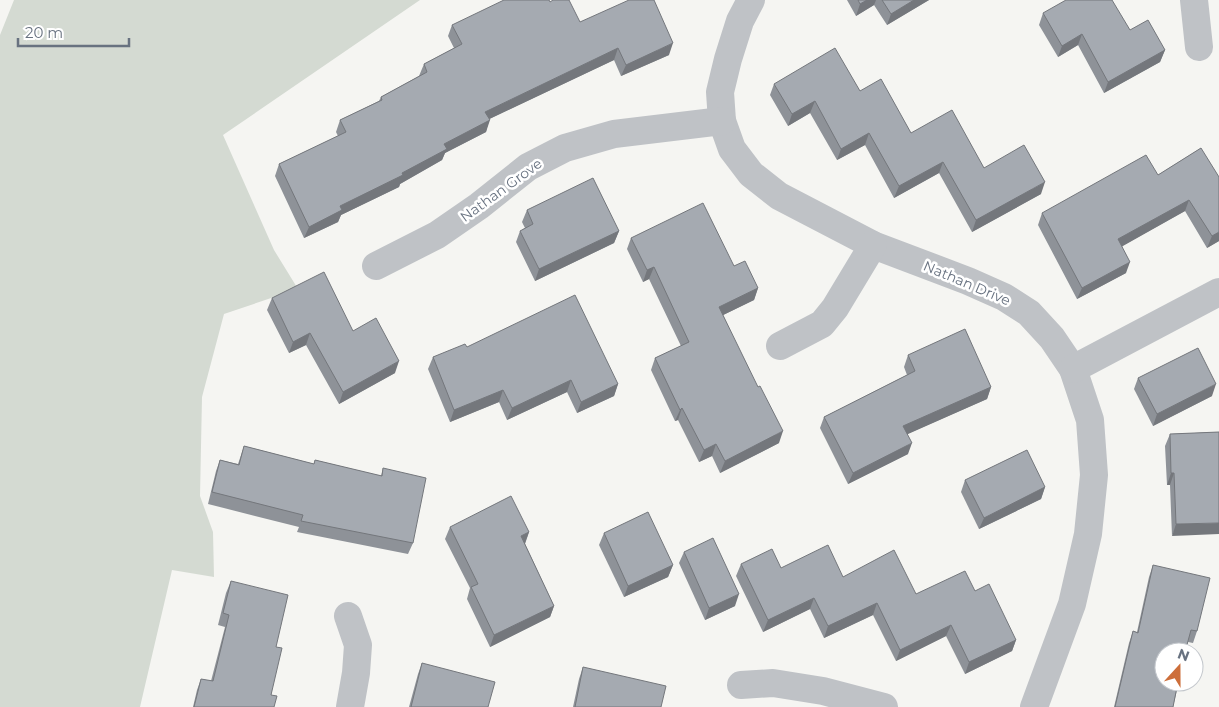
<svg xmlns="http://www.w3.org/2000/svg" width="1219" height="707" font-family="Montserrat,sans-serif">
<rect width="100%" height="100%" fill="#f5f5f2"/>
<path fill="#d4dad2" d="M14,0h406l-197,135 51,115 24,39 -74,25 -22,83 -2,99 13,36 1,45 -42,-7 -32,137h-140v-672z"/>
<g fill="none" stroke-linecap="round" stroke-linejoin="round">
<g stroke="#bfc2c6" stroke-width="28">
<path d="M751,0l-11,21 -12,38 -8,33 2,29 10,28 19,25 28,22 94,49 95,36 36,16 25,16 23,25 21,31 17,51 4,55 -6,59 -16,70 -38,103"/>
<path d="M1194,0l5,47"/>
<path d="M376,266l61,-31 42,-29 49,-39 37,-19 49,-14 108,-13"/>
<path d="M780,346l42,-22 13,-16 38,-63"/>
<path d="M1073,369l146,-77"/>
<path d="M348,616l10,29 -2,28 -6,34"/>
<path d="M741,685l32,-2 50,8 61,16"/>
</g>
</g>
<g fill="#8e9298">
<path d="M847,0h82l-42,25 -13,-20 -18,11z"/>
<path d="M550,2l30,20 89,33 -48,21 -7,-16 -125,59 -3,13 -41,21 -3,7 -42,24 -1,3 -58,28 -3,7 -34,16 -29,-62 4,-12 59,-28 -2,-4 4,-12 39,-19 2,-4 38,-21 5,-12 30,-16 -6,-12 4,-11z"/>
<path d="M1043,13l87,17 35,20 -5,12 -56,31 -26,-48 -20,12 -19,-32z"/>
<path d="M774,84l86,7 51,42 73,35 57,26 -69,38 -33,-59 -45,25 -29,-53 -28,15 -27,-47 -22,13 -18,-31z"/>
<path d="M1201,148l18,93 -12,7 -22,-37 -63,35 4,27 -49,26 -39,-74 4,-12 116,-38z"/>
<path d="M527,210l92,21 -5,12 -79,38 -19,-39 4,-11 5,-3 -3,-6z"/>
<path d="M631,238l103,28 24,22 -4,12 -31,15 56,128 -59,30 -8,-17 -13,6 -21,-42 -3,1 -24,-51 4,-12 26,-12 -32,-67 -6,3 -16,-33z"/>
<path d="M272,298l81,33 42,42 -56,31 -33,-59 -17,8 -22,-43z"/>
<path d="M467,347l151,37 -4,12 -37,17 -10,-21 -60,28 -8,-18 -49,20 -22,-53 5,-12z"/>
<path d="M908,355l83,32 -4,12 -80,35 1,20 -60,30 -28,-56 4,-11 83,-42 -3,-8z"/>
<path d="M1138,378l74,18 -59,30 -19,-37z"/>
<path d="M1219,432l-47,104 -2,-51h-3l-2,-39 5,-12z"/>
<path d="M244,446l70,18 1,-4 66,16 2,-8 30,75 -5,11 -111,-22 2,-5 -91,-23 8,-33 4,-11 18,4z"/>
<path d="M965,480l80,7 -4,12 -62,30 -18,-37z"/>
<path d="M450,527l79,5 -4,12 29,62 -4,11 -60,30 -23,-48 3,-11 -25,-49z"/>
<path d="M604,533l69,32 -5,12 -44,20 -25,-52z"/>
<path d="M684,552l51,54 -30,14 -26,-57z"/>
<path d="M741,564l40,4 62,9 73,17 59,-3 41,49 -4,11 -47,23 -19,-38 -50,25 -23,-46 -49,23 -14,-29 -47,23 -27,-56z"/>
<path d="M1153,565l44,66 -4,12 -5,-1 -15,65h-59l15,-64 4,-12 4,1 12,-55z"/>
<path d="M231,581l45,66 -5,48 3,12h-81l4,-17 4,-11 10,2 14,-54 -7,-2 8,-32z"/>
<path d="M422,663l66,44h-79l9,-33z"/>
<path d="M583,667l78,40h-88l6,-28z"/>
</g>
<g fill="#74777c">
<path d="M867,0h9l-2,5 -18,11 4,-12z"/>
<path d="M914,0h15l-42,25 4,-11z"/>
<path d="M1082,34l-4,11 -20,12 4,-11z"/>
<path d="M673,43l-4,12 -48,21 5,-11z"/>
<path d="M618,48l-4,12 -133,63 4,-11z"/>
<path d="M1165,50l-5,12 -56,31 4,-11z"/>
<path d="M815,101l-5,12 -22,13 4,-12z"/>
<path d="M490,120l-4,12 -41,21 -3,7 -42,24 -1,3 -58,28 -3,7 -34,16 5,-11 31,-21 62,-33 42,-29z"/>
<path d="M869,133l-4,12 -28,15 4,-11z"/>
<path d="M943,162l-4,11 -45,25 5,-12z"/>
<path d="M1045,182l-4,12 -69,38 4,-12z"/>
<path d="M1189,200l-4,11 -71,40 4,-12z"/>
<path d="M619,231l-5,12 -79,38 4,-12z"/>
<path d="M1219,232v9l-12,7 5,-12z"/>
<path d="M1130,262l-4,11 -49,26 5,-11z"/>
<path d="M654,267l-5,12 -6,3 4,-12z"/>
<path d="M758,288l-4,12 -39,19 4,-12z"/>
<path d="M310,333l-4,12 -17,8 4,-11z"/>
<path d="M399,361l-4,12 -56,31 4,-12z"/>
<path d="M571,380l-4,12 -60,28 5,-12z"/>
<path d="M618,384l-4,12 -37,17 4,-11z"/>
<path d="M1216,384l-4,12 -59,30 4,-12z"/>
<path d="M991,387l-4,12 -88,39 4,-12z"/>
<path d="M503,390l-4,12 -49,20 4,-12z"/>
<path d="M682,408l-4,12 -3,1 5,-11z"/>
<path d="M783,431l-4,12 -59,30 5,-12z"/>
<path d="M912,443l-4,11 -60,30 5,-11z"/>
<path d="M716,444l-4,12 -13,6 5,-12z"/>
<path d="M1171,473h3l-4,12h-3z"/>
<path d="M1045,487l-4,12 -62,30 5,-11z"/>
<path d="M1219,523v11l-47,2 4,-12z"/>
<path d="M529,532l-4,11 -8,5 4,-12z"/>
<path d="M673,565l-5,12 -44,20 4,-11z"/>
<path d="M739,594l-4,12 -30,14 4,-12z"/>
<path d="M814,598l-4,11 -47,23 5,-12z"/>
<path d="M877,603l-4,12 -49,23 4,-12z"/>
<path d="M554,606l-4,11 -60,30 4,-12z"/>
<path d="M951,625l-5,11 -50,25 4,-11z"/>
<path d="M1016,640l-4,11 -47,23 4,-12z"/>
</g>
<g fill="#a5aab1" stroke="#74777c">
<path d="M504,0h45l1,2 3,-2h16l11,22 49,-22h25l19,43 -47,22 -8,-17 -133,64 5,8 -46,24 3,5 -45,24 1,2 -63,31 2,4 -33,17 -30,-63 67,-32 -6,-12 42,-20 -1,-3 46,-25 -3,-8 38,-20 -10,-19z"/>
<path d="M858,0h9l-7,4z"/>
<path d="M882,0h32l-23,14z"/>
<path d="M1066,0h46l18,30 18,-10 17,30 -57,32 -26,-48 -20,12 -19,-33z"/>
<path d="M835,48l25,43 21,-12 30,54 41,-23 32,58 40,-23 21,37 -69,38 -33,-58 -44,24 -30,-53 -28,16 -26,-48 -23,13 -18,-30z"/>
<path d="M1201,148l18,29v55l-7,4 -23,-36 -71,39 12,23 -48,26 -40,-75 104,-58 12,20z"/>
<path d="M593,178l26,53 -80,38 -19,-38 13,-7 -6,-14z"/>
<path d="M703,203l31,63 11,-5 13,27 -39,19 39,80 2,-1 23,45 -58,30 -9,-17 -12,6 -22,-42 -2,2 -25,-52 34,-16 -35,-75 -7,3 -16,-32z"/>
<path d="M324,272l29,59 23,-13 23,43 -56,31 -33,-59 -17,9 -21,-44z"/>
<path d="M575,295l43,89 -37,18 -10,-22 -59,28 -9,-18 -49,20 -21,-53 32,-13 2,3z"/>
<path d="M965,329l26,58 -88,39 9,17 -59,30 -29,-56 91,-46 -7,-16z"/>
<path d="M1198,348l18,36 -59,30 -19,-36z"/>
<path d="M1219,432v91l-43,1 -2,-51h-3l-1,-39z"/>
<path d="M244,446l70,18 1,-4 67,16 1,-8 43,10 -13,65 -112,-22 2,-6 -91,-23 8,-32 19,5z"/>
<path d="M1027,450l18,37 -61,31 -19,-38z"/>
<path d="M511,496l18,36 -8,4 33,70 -60,29 -23,-48 7,-3 -28,-57z"/>
<path d="M648,512l25,53 -45,21 -24,-53z"/>
<path d="M713,538l26,56 -30,14 -25,-56z"/>
<path d="M828,545l15,32 51,-27 22,44 49,-23 10,20 14,-7 27,56 -47,22 -18,-37 -51,25 -23,-47 -49,23 -14,-28 -46,22 -27,-56 31,-15 9,19z"/>
<path d="M1153,565l57,13 -13,53 -6,-1 -6,22h-21v30h14l-5,25h-58l18,-76 5,2z"/>
<path d="M231,581l57,14 -12,52 6,1 -11,47 6,1 -3,11h-80l7,-28 12,2 16,-66 -6,-2z"/>
<path d="M422,663l73,19 -7,25h-77z"/>
<path d="M583,667l83,19 -5,21h-86z"/>
</g>
<g text-anchor="middle" stroke-width="5" stroke-linejoin="round" paint-order="stroke">
<g font-size="14" fill="#687280" stroke="#fff">
<text transform="translate(501 190) rotate(-36)" y="5">Nathan Grove</text>
<text transform="translate(967 283) rotate(23)" y="5">Nathan Drive</text>
</g>
</g>
<g transform="translate(1179 667) rotate(21)"><circle r="24" fill="#ffffff" stroke="#c3c7cc"/>
<path d="M0-4L9 19L0 12L-9 19Z" fill="#cd6e3a"/>
<text y="-8" font-size="14" font-weight="bold" text-anchor="middle" fill="#687280">N</text>
</g>
<path d="M18 38v8h111v-8" fill="none" stroke="#687280" stroke-width="2.5"/>
<text x="25" y="38" font-size="15" fill="#687280" stroke="#ffffff" stroke-width="4" paint-order="stroke">20 m</text>
</svg>
